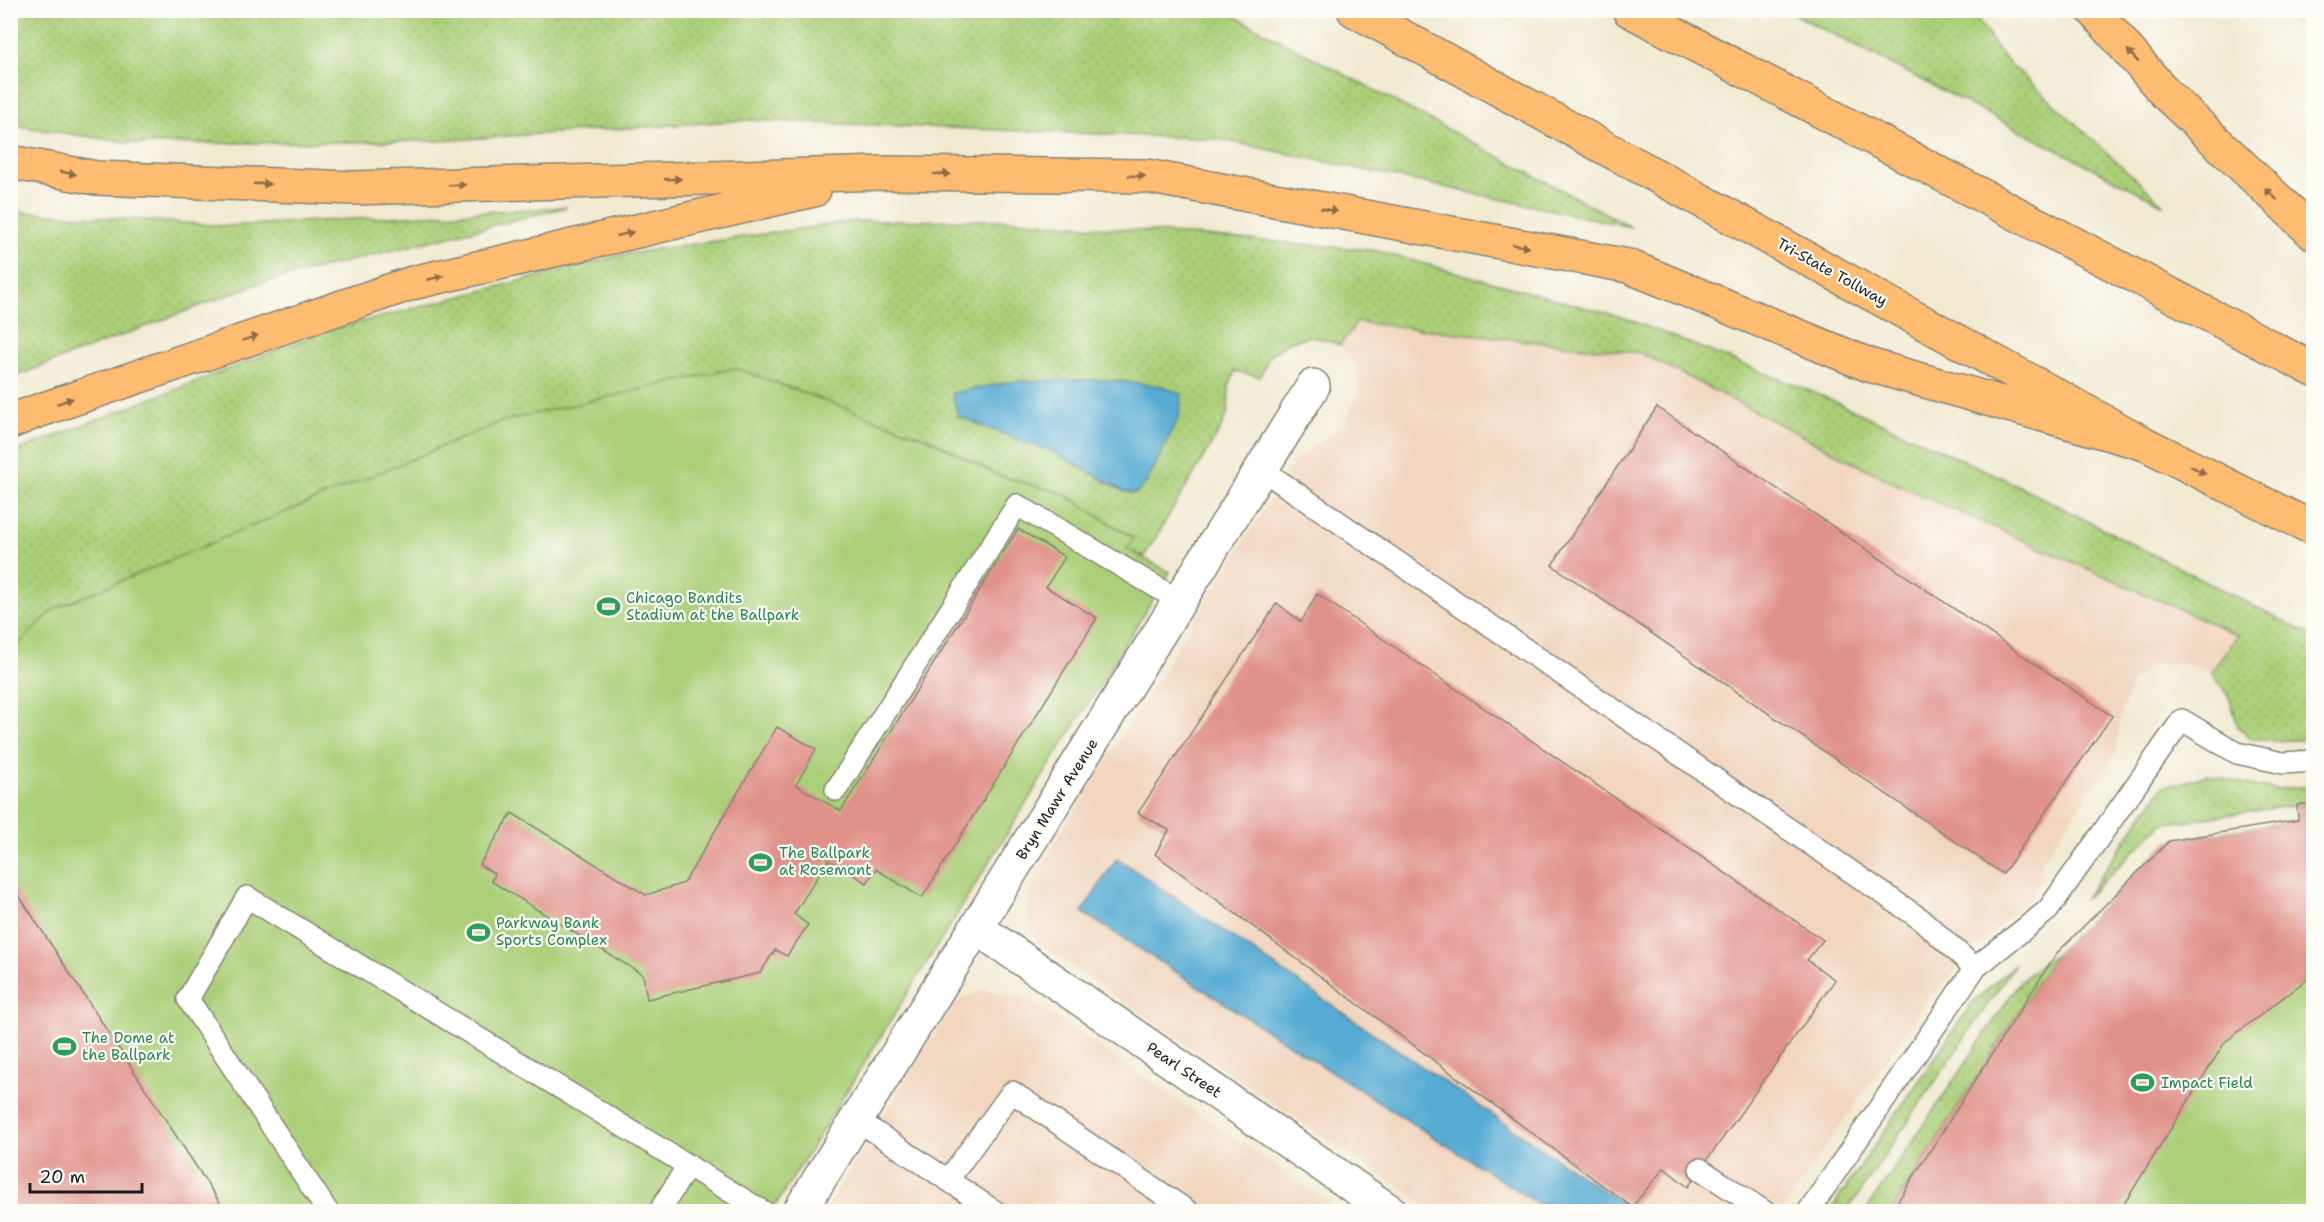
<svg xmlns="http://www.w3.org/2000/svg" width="2324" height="1222" font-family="'Shantell Sans',sans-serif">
<defs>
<pattern id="grass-dots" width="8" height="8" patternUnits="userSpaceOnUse" patternTransform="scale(1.5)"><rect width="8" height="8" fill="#abcf78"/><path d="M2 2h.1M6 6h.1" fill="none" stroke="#93b167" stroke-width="1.8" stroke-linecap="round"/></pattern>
</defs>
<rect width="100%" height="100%" fill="#fdfcf7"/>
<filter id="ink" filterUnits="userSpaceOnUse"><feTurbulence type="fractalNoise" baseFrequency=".0167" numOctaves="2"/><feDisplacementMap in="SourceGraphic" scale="12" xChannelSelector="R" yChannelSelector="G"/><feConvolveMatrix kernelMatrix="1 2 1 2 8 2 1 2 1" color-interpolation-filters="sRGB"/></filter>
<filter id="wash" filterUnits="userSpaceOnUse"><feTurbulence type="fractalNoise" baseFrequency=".008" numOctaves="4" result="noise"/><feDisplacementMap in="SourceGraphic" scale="24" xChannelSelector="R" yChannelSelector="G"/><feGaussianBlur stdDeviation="1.35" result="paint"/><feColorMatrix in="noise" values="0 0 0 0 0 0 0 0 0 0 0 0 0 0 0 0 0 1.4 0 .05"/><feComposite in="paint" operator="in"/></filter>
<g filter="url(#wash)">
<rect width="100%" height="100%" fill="#f1ead1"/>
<g fill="#f1d5bd">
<path d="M2280,11h33v36z"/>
<path d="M1357,322l284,31 257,132 340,150 -27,37 -26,-8 -30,-1 -23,18 -11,34 -5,37 -74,110v17l-11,17 -41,38 -63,67 -145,210h-348l-397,-268 -11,-32 9,-37 260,-414 48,-35 16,-34 -2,-23 -17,-23z"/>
<path d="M983,989l40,7 320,215 -519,1 129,-209z"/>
</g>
<g fill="url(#grass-dots)" stroke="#64764a" stroke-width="1.5" fill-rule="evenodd">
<path d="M10,11h1215l406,216 -412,-88 -470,-19 -312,21 -299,3 -127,-19z"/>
<path d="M1788,11h184l31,46 161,148z"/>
<path d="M567,207l-310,77 -246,94v-167l217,15z"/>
<path d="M1011,220l362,30 252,68 193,76 195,89 300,153 1,103 -44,2 -21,-3 -11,-11 -9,-30 -18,-25 27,-37 -340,-150 -257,-132 -284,-31 -17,23 -27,-9 -22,5 -21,14 -10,22 -25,-6 -6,16 -1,25 -8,18 -76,127 -18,-8 7,-11 -69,-44 -67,-19 -70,-38 -873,172 -43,43v-199l315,-122 299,-77 229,-33zM1108,380l29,113 -12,-1 -75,-42 -22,-6 -70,-28z"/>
<path d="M2207,775l57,13 15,1 34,-3v17l-151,21 -78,76 79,-114 19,-3z"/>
<path d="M2056,954l-165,257 -26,1 155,-230 14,-13z"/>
<path d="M2015,964l-168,247h-17l142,-208z"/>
</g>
<g fill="#abcf78" stroke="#64764a" stroke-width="1.5">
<path d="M735,368l192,70 70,37 67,19 69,44 -6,11 43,23 -398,639 -761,1v-560l43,-43 449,-188z"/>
<path d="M2313,803v408l-422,1 165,-258 113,-113 129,-21 -1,-15z"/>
</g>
<g fill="#57abd3" stroke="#3a6478" stroke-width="1.5">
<path d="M1108,380l55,6 19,9 -3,21 -32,66 -10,11 -12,-1 -75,-42 -22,-6 -70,-28 -6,-23 64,-12z"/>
<path d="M1117,858l516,353h-84l-467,-299z"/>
</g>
<g id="blocks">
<g fill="#e09189">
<path d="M1657,407l455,309 -109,158 -451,-309z"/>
<path d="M1018,529l47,28 -19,30 51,31 -175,280 -46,-29 -9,14 -39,-23 -34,54 14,11 -21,31 -12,-6 -15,23 -113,26 -4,-24 -152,-94 4,-7 -16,-9 33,-52 134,82 38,-12 93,-156 39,22 -20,36 45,26z"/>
<path d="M1317,594l506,346 -16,20 28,20 -147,207 -24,-19 -32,39 -477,-353 14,-24 -31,-17 139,-210 24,19z"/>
<path d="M2314,803v171l-89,68 -106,170h-228l165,-258 113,-113 129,-21 -1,-15z"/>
<path d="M10,882l216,330h-216z"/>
</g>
</g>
</g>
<g filter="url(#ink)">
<use href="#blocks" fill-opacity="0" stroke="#868376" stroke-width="1.5"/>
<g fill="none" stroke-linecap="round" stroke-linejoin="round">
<defs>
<g id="service">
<path d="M1261,469l661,451 53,48"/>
<path d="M836,790l181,-285 163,96"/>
<path d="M857,1120l139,92"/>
<path d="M1700,1169l65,43"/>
<path d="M948,1180l64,-88 177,120"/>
<path d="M328,1212l-140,-213 59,-102 517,315"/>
<path d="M659,1212l29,-47"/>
<path d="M1808,1212l167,-244 73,-58 134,-190 55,33 46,10 31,-2"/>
</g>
<g id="minor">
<path d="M977,928l414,284"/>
<path d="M799,1212l514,-826"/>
</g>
<g id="motorway">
<path d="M1354,10l791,434 169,85"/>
<path d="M1629,10l685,360"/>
<path d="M2093,10l73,84 148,140"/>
<path d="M10,162l86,16 257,10 531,-15 262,3 482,90 241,99 276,79"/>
<path d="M10,422l22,-9 380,-130 402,-93"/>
</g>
</defs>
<use href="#service" stroke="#868376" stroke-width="24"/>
<use href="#minor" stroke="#868376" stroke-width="36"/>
<use href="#motorway" stroke="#868376" stroke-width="36"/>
<use href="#service" stroke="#fff" stroke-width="21"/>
<use href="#minor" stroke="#fff" stroke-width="33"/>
<use href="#motorway" stroke="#febc71" stroke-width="33"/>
</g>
<defs><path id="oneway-solid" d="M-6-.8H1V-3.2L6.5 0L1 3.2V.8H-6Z" transform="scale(1.5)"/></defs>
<g fill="#8d6c46">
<use href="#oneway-solid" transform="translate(2133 56) rotate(-131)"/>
<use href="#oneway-solid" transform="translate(68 173) rotate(10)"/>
<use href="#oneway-solid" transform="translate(942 174) rotate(1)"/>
<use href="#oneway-solid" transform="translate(1137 176) rotate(2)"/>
<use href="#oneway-solid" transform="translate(673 179) rotate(-2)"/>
<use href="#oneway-solid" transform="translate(262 184) rotate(2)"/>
<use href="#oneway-solid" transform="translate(457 185) rotate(-2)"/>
<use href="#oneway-solid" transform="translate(2271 194) rotate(-136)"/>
<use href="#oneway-solid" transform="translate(1329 210) rotate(11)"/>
<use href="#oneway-solid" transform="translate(625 234) rotate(-13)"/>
<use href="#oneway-solid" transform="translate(1521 246) rotate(11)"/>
<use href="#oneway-solid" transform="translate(435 278) rotate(-13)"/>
<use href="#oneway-solid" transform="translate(250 338) rotate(-19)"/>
<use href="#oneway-solid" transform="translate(65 401) rotate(-19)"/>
<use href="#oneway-solid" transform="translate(2198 470) rotate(27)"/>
</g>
</g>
<defs>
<symbol id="stadium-bare" viewBox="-9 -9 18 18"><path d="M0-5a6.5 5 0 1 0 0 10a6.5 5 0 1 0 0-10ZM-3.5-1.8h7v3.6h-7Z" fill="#2e9e5b" stroke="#fdfcf7" stroke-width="2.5" paint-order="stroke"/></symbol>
</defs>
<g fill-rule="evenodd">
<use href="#stadium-bare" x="592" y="590" width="33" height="33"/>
<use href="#stadium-bare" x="744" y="846" width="33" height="33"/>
<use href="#stadium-bare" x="462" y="916" width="33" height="33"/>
<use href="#stadium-bare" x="48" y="1030" width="33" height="33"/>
<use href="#stadium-bare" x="2126" y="1066" width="33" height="33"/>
</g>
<g text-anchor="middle" stroke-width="4.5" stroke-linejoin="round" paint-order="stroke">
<g font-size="15" fill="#1c1c1c" stroke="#fdfcf7">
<text transform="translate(1832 272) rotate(29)" y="5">Tri-State Tollway</text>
<text transform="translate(1057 799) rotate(-58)" y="5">Bryn Mawr Avenue</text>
<text transform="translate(1184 1070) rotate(34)" y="5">Pearl Street</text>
</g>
<g font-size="15" fill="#27864d" stroke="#fdfcf7" text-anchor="start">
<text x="626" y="603">Chicago Bandits<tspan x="626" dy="17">Stadium at the Ballpark</tspan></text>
<text x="779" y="858">The Ballpark<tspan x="779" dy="17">at Rosemont</tspan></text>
<text x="496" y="928">Parkway Bank<tspan x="496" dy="17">Sports Complex</tspan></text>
<text x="82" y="1043">The Dome at<tspan x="82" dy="17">the Ballpark</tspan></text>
<text x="2161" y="1088">Impact Field</text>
</g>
</g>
<rect width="2324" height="1222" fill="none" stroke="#fdfcf7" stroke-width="36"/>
<path d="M30 1183v9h112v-9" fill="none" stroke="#1c1c1c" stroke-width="3"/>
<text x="39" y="1183" font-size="18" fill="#1c1c1c" stroke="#fdfcf7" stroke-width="4.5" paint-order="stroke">20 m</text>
</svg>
